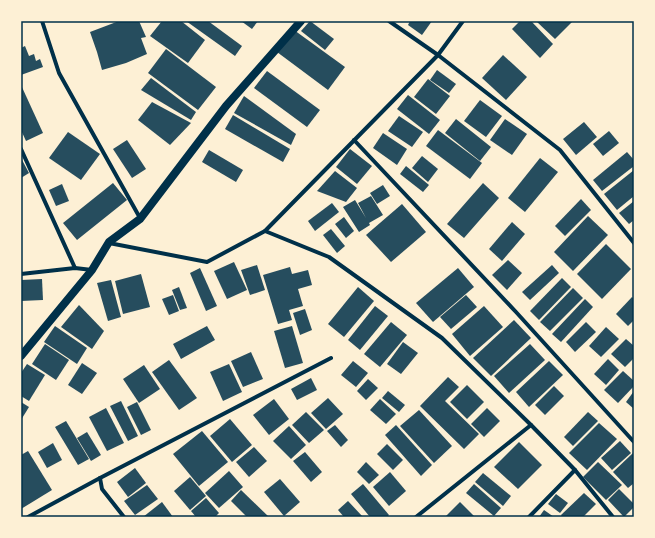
<svg xmlns="http://www.w3.org/2000/svg" width="655" height="538" font-family="Helvetica,sans-serif">
<rect width="100%" height="100%" fill="#fdf0d5"/>
<g fill="#264d5e">
<path d="M119,21h20l7,16 -5,1 6,16 -21,9 -24,7 -5,-18 -7,-20z"/>
<path d="M162,21h19l24,19 -17,23 -38,-27z"/>
<path d="M186,21h22l34,25 -7,10z"/>
<path d="M241,21h17l-6,8z"/>
<path d="M310,21l24,18 -9,11 -24,-19z"/>
<path d="M410,21h22l-10,14 -14,-10z"/>
<path d="M520,21h11l22,23 -13,14 -28,-29z"/>
<path d="M536,21h37l-18,18z"/>
<path d="M294,30l51,37 -17,23 -51,-38z"/>
<path d="M25,46l4,10 5,-2 2,7 4,-2 3,8 -22,8v-27z"/>
<path d="M166,49l50,38 -18,23 -50,-37z"/>
<path d="M503,55l24,22 -21,23 -24,-22z"/>
<path d="M437,70l19,14 -7,9 -19,-13z"/>
<path d="M267,71l53,39 -13,17 -53,-39z"/>
<path d="M151,78l45,34 -5,8 -50,-30z"/>
<path d="M428,79l22,17 -14,18 -22,-17z"/>
<path d="M21,85l22,48 -17,8 -5,-11z"/>
<path d="M408,95l32,25 -11,14 -32,-25z"/>
<path d="M244,96l52,38 -5,11 -57,-32z"/>
<path d="M480,100l22,16 -16,21 -22,-16z"/>
<path d="M152,102l39,21 -21,22 -32,-25z"/>
<path d="M233,115l57,34 -7,13 -58,-33z"/>
<path d="M399,116l24,16 -11,15 -24,-16z"/>
<path d="M456,119l35,28 -11,14 -35,-28z"/>
<path d="M505,119l22,15 -15,21 -22,-15z"/>
<path d="M584,122l13,15 -21,18 -13,-16z"/>
<path d="M438,130l44,33 -12,16 -44,-33z"/>
<path d="M609,131l10,12 -16,13 -10,-12z"/>
<path d="M68,132l32,22 -19,26 -32,-22z"/>
<path d="M383,133l24,16 -10,16 -24,-17z"/>
<path d="M127,140l19,29 -14,9 -19,-29z"/>
<path d="M350,149l22,17 -15,18 -21,-17z"/>
<path d="M209,150l34,20 -7,12 -34,-20z"/>
<path d="M627,152l7,8v6l-32,25 -9,-11z"/>
<path d="M422,156l16,13 -10,13 -16,-14z"/>
<path d="M21,158l8,15 -8,5z"/>
<path d="M540,158l18,14 -33,40 -17,-14z"/>
<path d="M406,166l23,19 -6,7 -23,-18z"/>
<path d="M634,170v26l-17,14 -13,-16z"/>
<path d="M335,171l22,17 -11,14 -29,-11z"/>
<path d="M113,183l14,17 -50,40 -14,-17z"/>
<path d="M483,183l16,15 -35,40 -17,-14z"/>
<path d="M62,184l7,17 -13,5 -7,-16z"/>
<path d="M383,185l7,11 -13,8 -7,-11z"/>
<path d="M371,196l12,19 -14,8 1,2 -11,7 -16,-25 12,-7 11,18 -8,-15z"/>
<path d="M581,199l10,11 -26,26 -10,-10z"/>
<path d="M634,201v19l-5,4 -10,-11z"/>
<path d="M332,203l7,9 -24,19 -7,-10z"/>
<path d="M402,204l24,28 -35,30 -25,-27z"/>
<path d="M588,216l20,19 -35,36 -19,-19z"/>
<path d="M344,217l10,14 -8,7 -11,-14z"/>
<path d="M512,222l13,12 -23,27 -13,-12z"/>
<path d="M331,229l14,17 -8,7 -14,-18z"/>
<path d="M606,244l25,25 -29,30 -25,-25z"/>
<path d="M508,260l14,13 -15,17 -15,-15z"/>
<path d="M234,262l13,28 -20,9 -13,-28z"/>
<path d="M257,265l8,25 -15,5 -9,-25z"/>
<path d="M552,265l7,8 -29,27 -8,-8z"/>
<path d="M290,267l2,7 16,-4 4,15 -14,4 5,17 -14,4 3,10 -14,4 -15,-49z"/>
<path d="M200,268l17,38 -11,5 -16,-38z"/>
<path d="M458,268l16,19 -41,35 -17,-19z"/>
<path d="M141,274l9,33 -27,7 -8,-33z"/>
<path d="M562,278l9,9 -32,33 -9,-9z"/>
<path d="M42,279l1,21 -22,1v-21z"/>
<path d="M111,280l10,37 -13,4 -11,-38z"/>
<path d="M179,287l8,21 -7,2 -8,-20z"/>
<path d="M358,287l16,14 -30,36 -16,-13z"/>
<path d="M573,288l10,10 -33,33 -10,-9z"/>
<path d="M173,295l6,16 -10,4 -7,-16z"/>
<path d="M466,295l11,12 -26,22 -11,-12z"/>
<path d="M632,297l2,2v21l-6,6 -12,-12z"/>
<path d="M585,299l8,8 -32,35 -9,-8z"/>
<path d="M79,305l25,26 -12,18 -31,-22z"/>
<path d="M375,306l13,10 -28,34 -12,-10z"/>
<path d="M484,306l19,21 -33,29 -18,-22z"/>
<path d="M305,309l7,21 -12,5 -7,-22z"/>
<path d="M514,320l17,18 -40,38 -18,-18z"/>
<path d="M391,322l16,13 -27,32 -16,-13z"/>
<path d="M586,322l10,10 -21,20 -9,-10z"/>
<path d="M55,326l32,22 -10,16 -33,-22z"/>
<path d="M207,326l8,14 -34,19 -8,-15z"/>
<path d="M292,326l11,37 -18,5 -11,-37z"/>
<path d="M606,327l13,12 -18,18 -12,-11z"/>
<path d="M626,339l8,7v12l-9,9 -14,-13z"/>
<path d="M403,342l15,11 -17,21 -14,-10z"/>
<path d="M45,344l24,16 -13,20 -24,-16z"/>
<path d="M530,344l15,16 -36,33 -15,-17z"/>
<path d="M251,352l12,27 -20,8 -12,-26z"/>
<path d="M608,359l11,11 -13,15 -12,-11z"/>
<path d="M169,360l28,38 -18,12 -27,-38z"/>
<path d="M353,361l15,12 -12,14 -15,-12z"/>
<path d="M549,361l14,14 -34,32 -13,-15z"/>
<path d="M82,363l15,10 -15,21 -14,-9z"/>
<path d="M27,364l18,11 -16,26 -8,-5v-23z"/>
<path d="M229,364l13,28 -19,9 -13,-29z"/>
<path d="M144,365l16,24 -21,14 -16,-24z"/>
<path d="M623,371l11,10v5l-16,17 -14,-13z"/>
<path d="M448,377l11,10 -14,14 34,33 -15,15 -44,-43z"/>
<path d="M311,378l6,12 -20,10 -6,-11z"/>
<path d="M368,379l10,9 -12,12 -9,-9z"/>
<path d="M467,385l17,17 -17,17 -17,-17z"/>
<path d="M554,386l10,10 -19,19 -10,-10z"/>
<path d="M388,391l17,14 -6,7 -17,-14z"/>
<path d="M634,391v18l-8,-7z"/>
<path d="M328,398l15,16 -17,15 -15,-16z"/>
<path d="M274,399l15,20 -20,16 -16,-20z"/>
<path d="M380,399l16,15 -10,10 -16,-14z"/>
<path d="M121,401l17,35 -10,5 -18,-35z"/>
<path d="M21,402l8,5 -8,13z"/>
<path d="M137,402l14,28 -10,5 -14,-28z"/>
<path d="M106,408l18,35 -17,8 -18,-34z"/>
<path d="M487,408l13,13 -16,16 -13,-13z"/>
<path d="M419,410l33,36 -18,17 -34,-37z"/>
<path d="M306,412l18,18 -15,13 -17,-18z"/>
<path d="M588,412l10,9 -25,25 -9,-9z"/>
<path d="M230,419l22,26 -20,17 -22,-26z"/>
<path d="M66,421l23,38 -11,6 -23,-38z"/>
<path d="M599,423l18,16 -30,31 -18,-17z"/>
<path d="M335,425l13,15 -7,7 -14,-16z"/>
<path d="M396,425l36,40 -11,11 -36,-41z"/>
<path d="M289,426l17,19 -15,14 -18,-18z"/>
<path d="M202,431l26,31 -29,24 -26,-32z"/>
<path d="M87,432l14,23 -10,6 -14,-23z"/>
<path d="M620,441l11,12 -19,17 -11,-12z"/>
<path d="M519,442l23,23 -24,24 -24,-22z"/>
<path d="M53,443l9,17 -15,8 -9,-16z"/>
<path d="M387,444l16,16 -10,10 -16,-16z"/>
<path d="M254,447l13,14 -18,16 -13,-15z"/>
<path d="M28,451l24,39 -31,19v-54z"/>
<path d="M305,452l17,20 -11,10 -18,-21z"/>
<path d="M633,453l1,1v29l-6,5 -15,-16z"/>
<path d="M366,462l13,13 -10,9 -12,-12z"/>
<path d="M598,462l24,23 -16,15 -23,-23z"/>
<path d="M135,468l11,15 -18,14 -11,-15z"/>
<path d="M229,471l14,16 -24,21 -14,-15z"/>
<path d="M390,472l16,19 -17,15 -16,-19z"/>
<path d="M483,473l28,23 -8,10 -28,-24z"/>
<path d="M190,477l16,19 -16,14 -16,-19z"/>
<path d="M280,479l20,23 -16,14 -20,-24z"/>
<path d="M363,484l26,31 -2,2h-17l-19,-23z"/>
<path d="M474,484l27,24 -7,8 -28,-23z"/>
<path d="M147,485l11,14 -23,16 -11,-14z"/>
<path d="M619,489l15,15v3l-10,10 -16,-17z"/>
<path d="M241,490l28,27h-22l-16,-16z"/>
<path d="M584,493l12,11 -13,13h-21l-1,-2z"/>
<path d="M556,494l12,9 -8,10 -12,-9z"/>
<path d="M206,498l13,15 -4,4h-19l-5,-6z"/>
<path d="M348,501l15,16h-19l-6,-7z"/>
<path d="M162,502l11,15h-30z"/>
<path d="M460,502l15,15h-30z"/>
<path d="M544,510l10,7h-15z"/>
</g>
<g fill="none" stroke-linecap="round" stroke-linejoin="round">
<g stroke="#003049" stroke-width="4">
<path d="M42,21l17,52 81,145"/>
<path d="M389,21l49,34 122,95 74,93"/>
<path d="M354,140l162,172 118,130"/>
<path d="M21,149l54,119"/>
<path d="M265,231l173,-176 25,-34"/>
<path d="M109,243l98,19 58,-31 64,26 113,81 89,87 -115,92"/>
<path d="M21,274l54,-6 17,2"/>
<path d="M531,425l44,45 38,47"/>
<path d="M100,478l2,11 22,28"/>
<path d="M28,517l72,-39 231,-120"/>
<path d="M529,517l46,-47"/>
</g>
<path stroke="#003049" stroke-width="8" d="M21,356l71,-86 17,-28 31,-23 86,-113 75,-85"/>
</g>
<rect width="655" height="538" fill="none" stroke="#fdf0d5" stroke-width="44"/>
<rect x="22" y="22" width="611" height="494" fill="none" stroke="#003049" stroke-width="1.5"/>
</svg>
